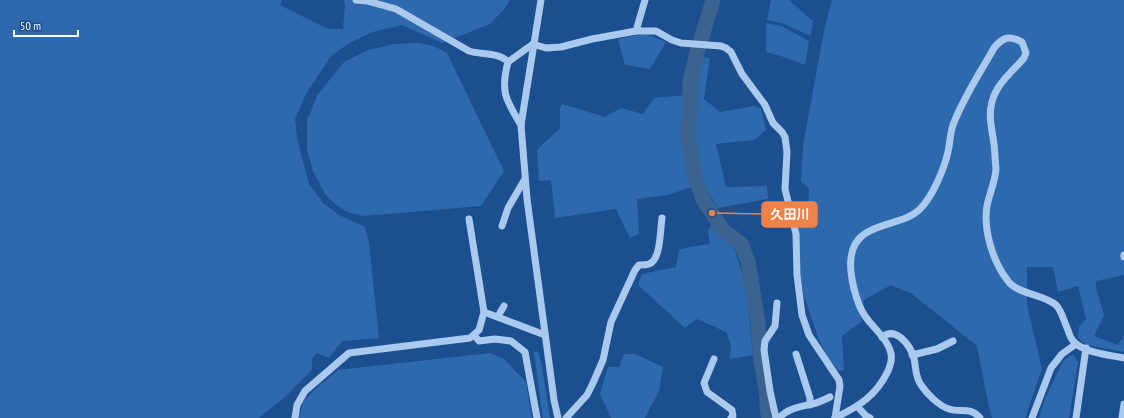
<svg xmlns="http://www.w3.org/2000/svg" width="1124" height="418" font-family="'PT Sans Narrow','Noto Sans JP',sans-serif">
<rect width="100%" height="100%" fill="#1b4f8f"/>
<g fill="#2e69ad">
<path d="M0,0h282l-2,5 48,24h15l2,-25 -2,-4h167l-5,8 -15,16 -48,19 -40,-18 -29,7 -24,11 -18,13 -25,38 -11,25 2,19 12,46 15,20 15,11 26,12 4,15 10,96 -37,3 -13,17 -12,-5 -5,6v11l-28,28 -25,20h-259z"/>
<path d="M771,0h18l24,21 -2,15 -29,-13 -15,-3z"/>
<path d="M832,0h292v275l-28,6v7l8,27 -10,21 24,9 6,-10v17l-38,-7 -8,-7 1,-11 7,-8 -8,-33 -20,6 -5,-25h-26v38l15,64 -17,49h-33l-3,-11 -12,-61 -65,-52 -21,-9 -27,15 -3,22 -19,14 2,34 -5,1 -11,-13 -9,-18 -16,-47 -4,-29 -1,-44 10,-10 1,-21 -8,-7 2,-36 21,-115z"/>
<path d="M766,23l16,3 27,15 -4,24 -21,-8 -18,-5z"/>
<path d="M645,34l21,8 -16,27 -25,-4 -7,-26z"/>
<path d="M417,43l17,3 13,7 57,118 -23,35 -117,10 -15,-3 -13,-8 -11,-11 -12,-23 -6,-22v-29l11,-26 26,-32 24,-12 27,-6z"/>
<path d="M699,57l11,1 -6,41 16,13 34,-6 7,3 5,21 -12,10 -38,4 10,43 41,-1 1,13 -50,9 -15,-25 -35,12 -31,4 2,35 -9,4 -14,-29 -61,9 -4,-38 -12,1 -2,-31 23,-22v-20l2,-4 43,13 16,-9 22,6 11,-16 42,-4z"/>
<path d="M711,225l22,19 13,42 7,69 -23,4 1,-14 -5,-13 -29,-13 -12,9 -47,-43 4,-11 34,-7 3,-17 10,-3 21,-3 -2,-13z"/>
<path d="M534,352h4l3,9 9,57h-7l-1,-4z"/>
<path d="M490,353l14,6 22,23 6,36h-233l4,-16 10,-11 25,-21z"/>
<path d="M624,354h11l28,13 -4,24 -14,27h-34l-11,-24 8,-27h11z"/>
<path d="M1073,354l5,8 -9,56h-30l6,-19 18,-38z"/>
</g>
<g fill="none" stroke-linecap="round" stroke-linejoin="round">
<path stroke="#3c6290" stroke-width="15" d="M713,0l-17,56 -6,26v24l-2,31 7,41 9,23 19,29 18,14 7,17 10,61 3,38 6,36v13l2,9"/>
<g stroke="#a9c9ee" stroke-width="7">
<path d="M356,0l11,1 29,8 73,42c12,4 30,1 39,11"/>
<path d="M541,0l-20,125 6,74 27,201 4,18"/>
<path d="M636,31h20l16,9 9,3 40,3 5,2 5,4 11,22 23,31 8,18 9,9 3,5 2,15 -2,37 11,45 1,41 5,40 7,20 30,45 1,6 -5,32"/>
<path d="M533,44l13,4 15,-1 31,-8 44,-8 9,-31"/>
<path d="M521,125c-15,-25 -21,-33 -13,-63l25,-18"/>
<path d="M469,219l15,93 61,23"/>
<path d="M502,226l6,-18 17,-29"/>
<path d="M1124,255v2"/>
<path d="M498,316l6,-10"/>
<path d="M474,335l5,6 16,-2 16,2 14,11 12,66"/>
<path d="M882,337c14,-11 28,8 32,21 2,9 1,19 7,27 6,9 18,21 28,24 12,4 21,-3 31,9"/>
<path d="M796,354l14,44v7"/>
<path d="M912,355l25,-6 16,-8"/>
<path d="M714,359l-10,24 3,9 25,18 1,6 -2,2"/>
<path d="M857,406l9,10 4,2"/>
<path d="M295,418l2,-13 8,-14 44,-38 121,-15 9,-8 5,-18"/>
<path d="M566,418l21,-23 6,-12 10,-23 8,-38 24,-52 4,-5c3,0 7,0 10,-1 12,-4 11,-34 13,-46"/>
<path d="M776,418l-6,-27 -6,-41 1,-9 10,-15 2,-23"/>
<path d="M779,418c9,-10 21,-11 33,-14 6,-1 12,-4 18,-7"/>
<path d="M835,418c24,-12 41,-22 53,-47 3,-7 5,-14 2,-21 -4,-13 -17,-22 -25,-34 -9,-13 -16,-42 -14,-58 4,-38 49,-29 69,-49 13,-13 24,-40 28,-57 2,-9 2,-18 5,-27 10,-27 27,-52 41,-77 9,-11 15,-13 28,-6l4,11 -2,5c-11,13 -28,26 -32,44 -4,14 0,27 2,42 1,8 1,16 2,24 0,11 -7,27 -9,38 -4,24 6,56 21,75 9,13 35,13 48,24 6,6 8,17 12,25 1,4 3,9 7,13 12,10 34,12 49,15"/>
<path d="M1032,418l19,-50 11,-14 14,-10"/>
<path d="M1076,418l10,-70"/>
<path d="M1122,418l2,-14"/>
</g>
</g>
<path fill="none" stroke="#ee8249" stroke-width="1.5" d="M712 213L762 214"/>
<circle fill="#ee8249" stroke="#1b4f8f" stroke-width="1.5" cx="712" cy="213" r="4"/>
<rect fill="#ee8249" stroke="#ee8249" stroke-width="1.5" x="762" y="202" width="55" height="25" rx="4"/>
<g font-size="13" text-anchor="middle" font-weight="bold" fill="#fff">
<text x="790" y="219">久田川</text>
</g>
<path d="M14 30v6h64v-6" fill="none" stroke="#ffffff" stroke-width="2"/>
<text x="20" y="30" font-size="12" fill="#ffffff" stroke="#1b4f8f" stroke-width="3" paint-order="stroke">50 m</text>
</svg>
